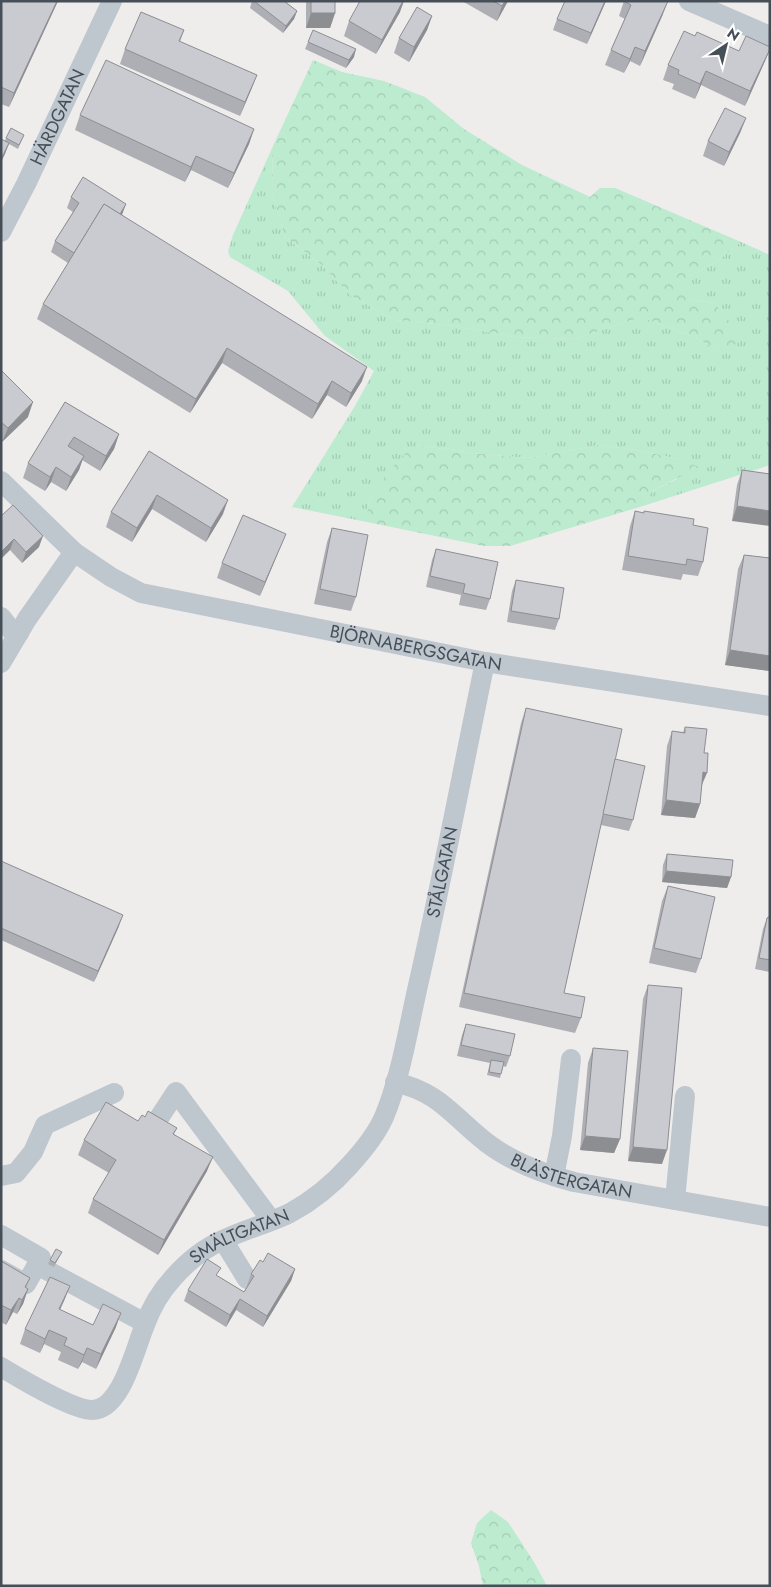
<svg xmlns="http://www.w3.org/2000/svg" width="771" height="1587" font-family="Jost,sans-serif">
<defs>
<pattern id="grass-tufts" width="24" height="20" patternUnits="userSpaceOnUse" patternTransform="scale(1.25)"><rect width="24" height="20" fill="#bcebcf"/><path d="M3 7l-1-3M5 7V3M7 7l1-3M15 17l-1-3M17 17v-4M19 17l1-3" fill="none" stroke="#a3cbb4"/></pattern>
<pattern id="forest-crowns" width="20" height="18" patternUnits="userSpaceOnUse" patternTransform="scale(1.25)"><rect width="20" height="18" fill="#bcebcf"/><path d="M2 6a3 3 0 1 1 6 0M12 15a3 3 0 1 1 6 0" fill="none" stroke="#a3cbb4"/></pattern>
</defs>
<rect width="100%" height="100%" fill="#efecec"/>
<path fill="url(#grass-tufts)" d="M273,146l-1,47 13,44 37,28 28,30 45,25 60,6 60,11 60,2 66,-22 51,19 28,15 -6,-48 -27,-4v-22l28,-14 26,-21 29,13v210l-127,41 9,-15 25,-12 1,-20 -36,-8 -43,-6 -70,13 -58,-5 -55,-8c-16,12 -38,39 -47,58 -2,5 -2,13 -2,19l-75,-15 63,-101 19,-35 -49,-35 -37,-45 -58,-34 -2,-6 5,-16z"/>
<g fill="url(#forest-crowns)">
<path d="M313,60l29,12 42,9 41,16 39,32 58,36 68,32 10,-9h15l126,54 -26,21 -28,14v22l27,4 15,18 9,22 -18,8 -28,-15 -51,-19 -66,22 -60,-2 -60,-11 -60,-6 -45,-25 -28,-30 -37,-28 -13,-44 1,-47z"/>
<path d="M416,445l55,8 58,5 70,-13 43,6 36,8 21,8 -47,24 -9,15 -133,40h-26l-117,-24c0,-6 0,-14 2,-19 9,-20 30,-46 47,-58z"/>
<path d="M491,1510l17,12 26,40 13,24h-64l-4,-20 -8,-23 6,-20z"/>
</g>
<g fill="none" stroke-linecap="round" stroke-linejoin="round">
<g stroke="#bec6ce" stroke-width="20">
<path d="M689,1l81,35"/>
<path id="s1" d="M1,232l25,-48 86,-183"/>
<path d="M1,481l73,71 -47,67 -26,44"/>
<path id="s2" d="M74,552l37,25 30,16 344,69 285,44"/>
<path d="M1,617l11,14 7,2"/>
<path id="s3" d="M395,1082c46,11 57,34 92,61 25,19 57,31 87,39l196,35"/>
<path d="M155,1124l21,-32 95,128"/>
<path d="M1,1176l15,-3 17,-21 12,-27 69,-32"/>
<path d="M554,1176l8,-40 9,-77"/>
<path d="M675,1200l10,-104"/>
<path d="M1,1235l40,23 -15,26 -25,-14"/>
<path d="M223,1240l24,39"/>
<path d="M37,1265l108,58"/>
<path id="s4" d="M1,1367c18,11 72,43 91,43 30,0 43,-63 53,-85 6,-17 16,-34 28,-47 14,-16 33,-31 52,-39 21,-10 45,-16 65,-26 22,-12 43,-29 59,-47 13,-14 27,-31 35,-49 17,-40 25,-93 35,-136 24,-106 44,-213 66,-319"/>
</g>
</g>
<g fill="#aeafb4">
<path d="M1,1h57l-49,106 -8,-3z"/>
<path d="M252,1h32l13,10 -3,8 -11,14 -33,-25z"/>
<path d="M306,1h29v12l-5,15h-24z"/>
<path d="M462,1h46l-11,20z"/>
<path d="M606,1l-19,43 -34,-14 4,-11z"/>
<path d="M624,1l39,13 -23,52 -10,-5 -6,12 -19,-8 6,-15 14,-31 -6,-3z"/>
<path d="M400,12l-24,42 -32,-18 5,-15z"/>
<path d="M432,16l-5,14 -18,32 -15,-9 5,-15z"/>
<path d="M184,30l-4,12 77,33 -6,15 -11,26 -120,-52 5,-15z"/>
<path d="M695,36l44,15 31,-2 -5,12 -20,45 -44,-21 -6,14 -23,-10 2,-5 -11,-4 5,-15z"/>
<path d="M308,42l46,15 -8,11 -41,-19z"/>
<path d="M80,115l174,14 -5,15 -21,44 -37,-18 -6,12 -110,-52z"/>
<path d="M746,118l-6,15 -16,33 -21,-10 5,-15z"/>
<path d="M24,135l-6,14 -9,-5 -8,18v-23l4,2 1,-3z"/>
<path d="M71,197l51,18 240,166 -16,26 -19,-12 -15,24 -90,-56 -32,50 -153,-94 6,-15 25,-41 -17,-11 4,-11 18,-29 -6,-4z"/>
<path d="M1,370l27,47 -26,25 -1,-1z"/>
<path d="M65,402l54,32 -5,15 -14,22 -18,-11 -3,10 -13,21 -15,-9 -6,9 -22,-13 5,-15z"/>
<path d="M149,451l74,63 -17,28 -54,-33 -20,33 -26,-15 5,-15z"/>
<path d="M742,470l28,4 -38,47 5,-36z"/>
<path d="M635,511l58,14 10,37 -5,14 -15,-2 -2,6 -59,-10 8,-44z"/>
<path d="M1,516l38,31 -17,16 -12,-13z"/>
<path d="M332,528l24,69 -5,14 -37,-7 13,-62z"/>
<path d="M286,534l-6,14 -20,48 -43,-18 5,-15z"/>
<path d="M436,549l54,50 -4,11 -27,-5 2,-10 -35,-8 6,-27z"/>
<path d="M744,555l26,3v113l-45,-6 13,-96z"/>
<path d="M516,580l43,39 -4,11 -48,-8 5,-31z"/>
<path d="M526,708l89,51 18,61 -4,11 -28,-6 -37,168 17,25 -6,15 -116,-26 62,-284z"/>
<path d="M685,727l16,60 -1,17 -5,14 -34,-3 6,-69 5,-15 11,1z"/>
<path d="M667,854l64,23 -4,11 -65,-6 1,-17z"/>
<path d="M1,861l118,65 -25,56 -93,-42z"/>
<path d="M668,886l33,73 -5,14 -47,-10 13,-62z"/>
<path d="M770,916v56l-15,-3 8,-40 4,-11z"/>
<path d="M648,985l14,179 -34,-3 15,-162z"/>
<path d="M466,1024l44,32 -4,11 -3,-1 -3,12 -13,-3 3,-12 -33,-7 5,-21z"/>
<path d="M593,1048l27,91 -6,14 -34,-3 8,-87z"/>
<path d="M145,1117l32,11 -3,6 33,37 -49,84 -70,-42 5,-14 16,-26 -31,-18 6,-15 54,-19z"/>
<path d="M62,1252l-8,15 -6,-3 2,-4z"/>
<path d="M1,1261l29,17 -4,10 2,1 -5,15 -6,10 -4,-2 -7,13 -5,-3z"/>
<path d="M263,1262l32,7 -4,12 -28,46 -27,-17 -10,17 -42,-26 4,-11 30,-14 26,16 4,-6 -1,-1 4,-11z"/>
<path d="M70,1286l-10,24 33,15 23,2 -20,42 -14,-7 -4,7 -20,-9 3,-8 -17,-8 -4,9 -20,-9 5,-15z"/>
</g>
<g fill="#8d8e92">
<path d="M57,1h1l-49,106 5,-14z"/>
<path d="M403,1h1l-4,11 -24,42 6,-14z"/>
<path d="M505,1h3l-11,20 5,-15z"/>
<path d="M605,1h1l-19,43 4,-11z"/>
<path d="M668,1l-5,13 -23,52 5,-15z"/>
<path d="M297,11l-3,8 -11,14 3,-7z"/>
<path d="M311,13h24l-5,15h-24z"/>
<path d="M432,16l-5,14 -18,32 5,-15z"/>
<path d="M635,47l-5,14 -6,12 6,-14z"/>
<path d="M356,49l-2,8 -8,11 3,-8z"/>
<path d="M770,49l-5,12 -20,45 5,-15z"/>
<path d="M706,71l-5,14 -6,14 5,-15z"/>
<path d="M257,75l-6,15 -11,26 5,-14z"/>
<path d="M746,118l-6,15 -16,33 5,-14z"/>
<path d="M254,129l-5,15 -21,44 6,-15z"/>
<path d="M9,143l-4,11 -4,8v-3z"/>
<path d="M196,156l-5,14 -6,12 6,-15z"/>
<path d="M126,204l-4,11 -4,2z"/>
<path d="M227,348l-5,15 -32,50 6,-14z"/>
<path d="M367,367l-5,14 -16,26 5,-14z"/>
<path d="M332,381l-5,14 -15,24 6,-15z"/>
<path d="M33,402l-5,15 -26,25 6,-14z"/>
<path d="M119,434l-5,15 -14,22 6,-15z"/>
<path d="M84,456l-5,14 -13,21 5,-14z"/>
<path d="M56,467l-5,15 -6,9 5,-14z"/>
<path d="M157,495l-5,14 -20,33 5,-14z"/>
<path d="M228,500l-5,14 -17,28 5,-14z"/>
<path d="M737,506l33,5v15l-38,-5z"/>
<path d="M286,534l-6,14 -20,48 5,-14z"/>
<path d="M43,536l-4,11 -17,16 4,-11z"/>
<path d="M14,539l-4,11 -9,9v-7z"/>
<path d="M730,650l40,6v15l-45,-6z"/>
<path d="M703,772l4,1 -6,14z"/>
<path d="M666,800l34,4 -5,14 -34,-3z"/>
<path d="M666,871l65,6 -4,11 -65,-6z"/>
<path d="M123,915l-4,11 -25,56 4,-11z"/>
<path d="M585,1136l35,3 -6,14 -34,-3z"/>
<path d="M633,1147l34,3 -5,14 -34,-3z"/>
<path d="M213,1157l-6,14 -49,84 6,-15z"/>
<path d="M295,1269l-4,12 -28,46 4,-11z"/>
<path d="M70,1286l-6,15 -11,23 6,-15z"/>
<path d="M28,1289l-5,15 -6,10 5,-14z"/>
<path d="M19,1298l-6,14 -7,13 5,-15z"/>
<path d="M240,1299l-4,11 -10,17 4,-12z"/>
<path d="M121,1313l-5,14 -20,42 5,-15z"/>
<path d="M49,1330l-5,14 -4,9 5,-14z"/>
<path d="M87,1348l-5,14 -4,7z"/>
</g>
<g fill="#cacbd1" stroke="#8d8e92">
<path d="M1,1h56l-43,92 -13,-6z"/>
<path d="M254,1h30l13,10 -11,15z"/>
<rect x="311" y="1" width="24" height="12"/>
<path d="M360,1h43l-21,39 -33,-19z"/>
<path d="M493,1h12l-3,5z"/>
<path d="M565,1h40l-14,32 -34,-14z"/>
<path d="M624,1h44l-23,50 -10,-4 -5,12 -19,-9 20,-45z"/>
<path d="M417,7l15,9 -18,31 -15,-9z"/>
<path d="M141,12l43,18 -5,11 78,34 -12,27 -120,-53z"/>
<path d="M313,30l43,19 -7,11 -41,-18z"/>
<path d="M684,31l11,5 2,-4 42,19 7,-15 24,11v2l-20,42 -44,-20 -6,13 -22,-10 1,-4 -11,-5z"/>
<path d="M106,60l148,69 -20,44 -38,-17 -5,11 -111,-52z"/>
<path d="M725,108l21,10 -17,34 -21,-11z"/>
<path d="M11,128l13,7 -5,10 -13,-7z"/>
<path d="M1,139l8,4 -8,16z"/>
<path d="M83,177l43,27 -6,10 -16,-10 -30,49 -19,-12 24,-38 -8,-6z"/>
<path d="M104,204l263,163 -16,26 -19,-12 -14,23 -91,-56 -31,51 -153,-95z"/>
<path d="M1,370l32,32 -25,26 -7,-6z"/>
<path d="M65,402l54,32 -13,22 -32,-19 -6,9 16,10 -13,21 -15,-10 -6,10 -22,-14z"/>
<path d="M149,451l79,49 -17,28 -54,-33 -20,33 -26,-16z"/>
<path d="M742,470l28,4v37l-33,-5z"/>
<path d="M13,505l30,31 -17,16 -12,-13 -13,13v-36z"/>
<path d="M635,511l9,2v-2l50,8 -1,6 15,3 -5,34 -16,-3 -1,6 -58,-9z"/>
<path d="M243,515l43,19 -21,48 -43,-19z"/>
<path d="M332,528l36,7 -12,62 -36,-8z"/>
<path d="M436,549l62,13 -8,37 -27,-6 2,-9 -35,-8z"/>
<path d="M744,555l26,3v98l-40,-6z"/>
<path d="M516,580l48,8 -5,31 -48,-8z"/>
<path d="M526,708l96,21 -58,264 21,4 -4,21 -117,-25z"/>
<path d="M685,727l22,2 -3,24h4l-1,20 -4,-1 -3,32 -34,-4 6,-69 13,2z"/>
<path d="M615,759l30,7 -12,54 -30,-6z"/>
<path d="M667,854l66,6 -2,17 -65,-6z"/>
<path d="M1,861l122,54 -25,56 -97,-43z"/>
<path d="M668,886l47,11 -14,62 -47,-11z"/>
<path d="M770,916v44l-11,-2 8,-40z"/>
<path d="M648,985l34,3 -15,162 -34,-3z"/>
<path d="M466,1024l49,10 -5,22 -49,-11z"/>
<path d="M593,1048l35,3 -8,88 -35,-3z"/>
<path d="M491,1060l13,2 -3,12 -12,-2z"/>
<path d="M106,1102l32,19 4,-6 3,2 3,-6 29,17 -4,6 40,23 -49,83 -71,-41 23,-39 -32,-20z"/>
<path d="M56,1249l6,3 -7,11 -5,-3z"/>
<path d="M268,1253l27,16 -28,47 -27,-17 -10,16 -42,-25 19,-31 14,9 -5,7 28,17 10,-16 -3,-2 9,-14 3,2z"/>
<path d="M1,1261l29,17 -5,9 3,2 -6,11 -3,-2 -8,12 -10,-5z"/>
<path d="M50,1277l20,9 -11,23 34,16 10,-21 18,9 -20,41 -14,-6 -3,7 -20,-10 3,-7 -18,-8 -4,9 -20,-10z"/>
</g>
<g text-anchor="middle" stroke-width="4.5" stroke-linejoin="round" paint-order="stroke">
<g font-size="18" fill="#464f58" stroke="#fff">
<text dy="6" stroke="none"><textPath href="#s1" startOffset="128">HÄRDGATAN</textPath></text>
<text dy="6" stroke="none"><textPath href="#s2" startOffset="359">BJÖRNABERGSGATAN</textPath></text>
<text dy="6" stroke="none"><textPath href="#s4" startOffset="785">STÅLGATAN</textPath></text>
<text dy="6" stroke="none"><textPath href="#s3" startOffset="204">BLÄSTERGATAN</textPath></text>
<text dy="6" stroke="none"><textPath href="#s4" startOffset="341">SMÄLTGATAN</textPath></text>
</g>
</g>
<rect width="771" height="1587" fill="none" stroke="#464f58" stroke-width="5"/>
<g transform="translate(726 45) rotate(35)" stroke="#ffffff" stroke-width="4" paint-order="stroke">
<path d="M0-4L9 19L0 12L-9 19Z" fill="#464f58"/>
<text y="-8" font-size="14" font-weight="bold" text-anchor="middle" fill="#464f58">N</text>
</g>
</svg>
